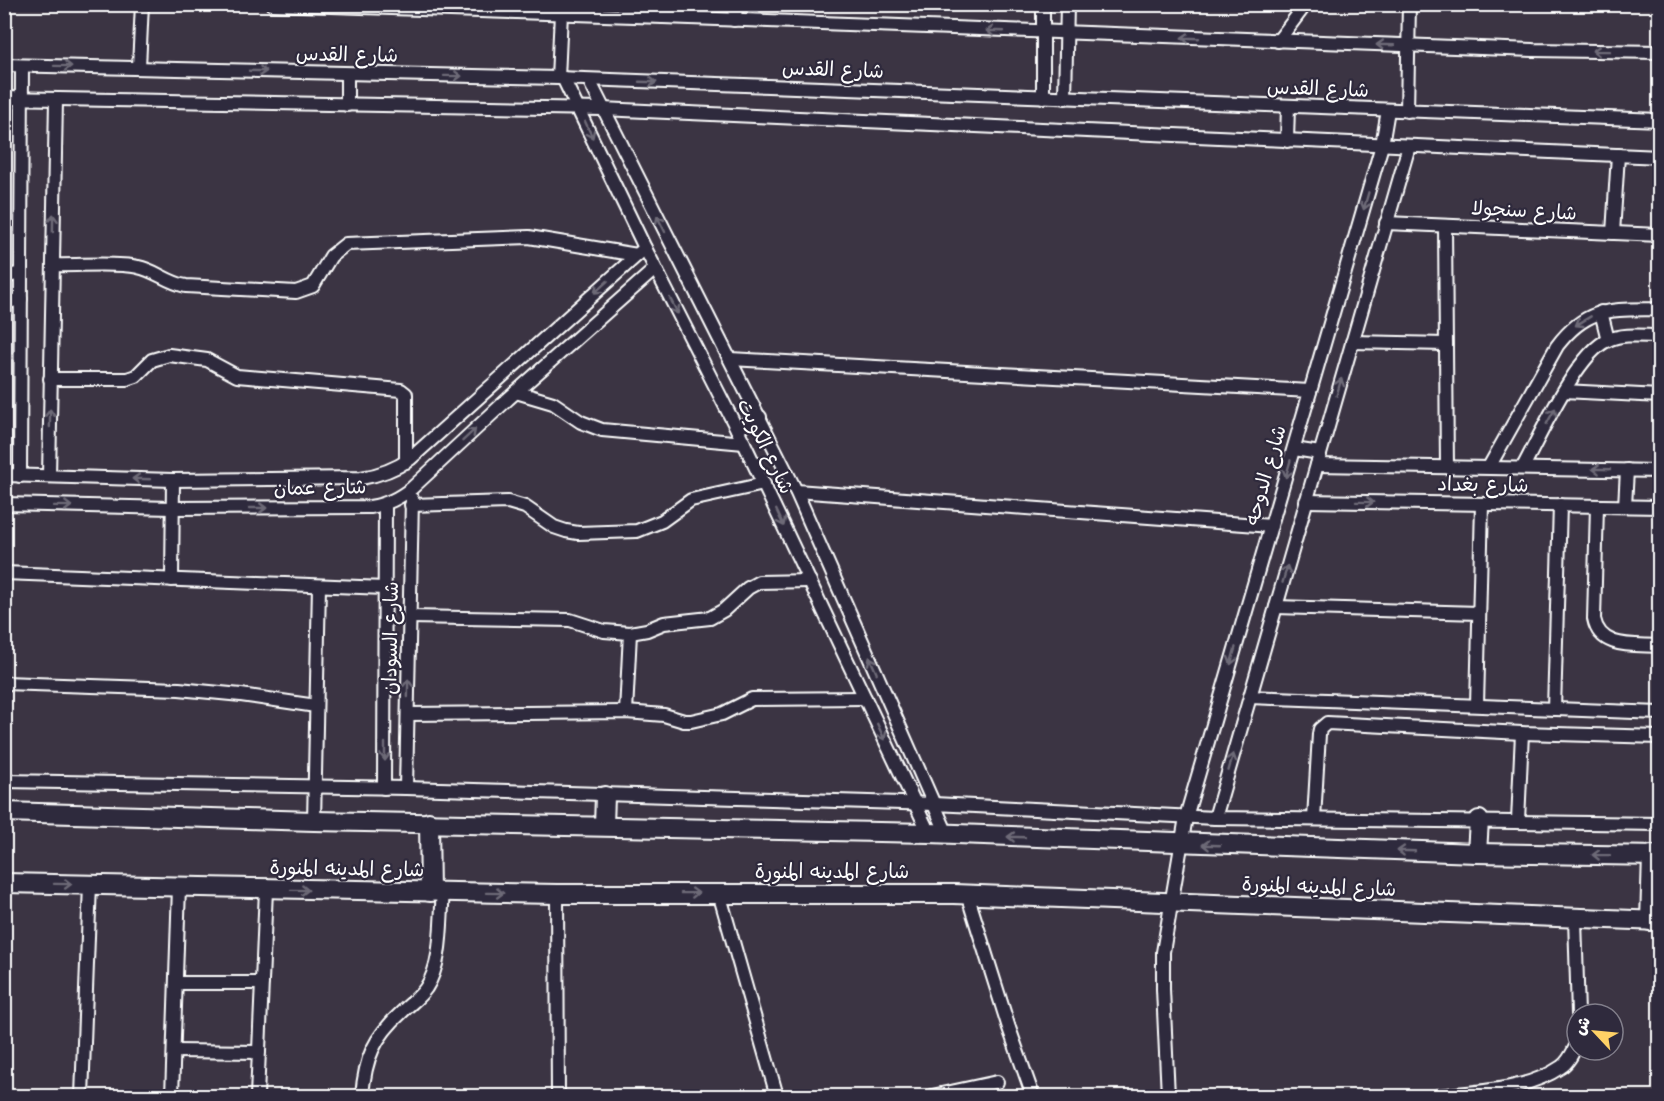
<svg xmlns="http://www.w3.org/2000/svg" width="1664" height="1101" font-family="'Comic Neue','Playpen Sans Arabic',sans-serif">
<rect width="100%" height="100%" fill="#3b3443"/>
<filter id="ink" filterUnits="userSpaceOnUse"><feTurbulence type="fractalNoise" baseFrequency=".0167" numOctaves="2"/><feDisplacementMap in="SourceGraphic" scale="12" xChannelSelector="R" yChannelSelector="G"/><feConvolveMatrix kernelMatrix="1 2 1 2 8 2 1 2 1" color-interpolation-filters="sRGB"/></filter>
<g filter="url(#ink)">
<g fill="none" stroke-linecap="round" stroke-linejoin="round">
<defs>
<g id="street">
<path d="M272,4l391,13 870,33 127,2"/>
<path d="M1043,4v93"/>
<path d="M663,17l2,-13"/>
<path d="M734,20l3,-16"/>
<path d="M1278,41l28,-37"/>
<path d="M4,65l554,13 1102,42"/>
<path d="M139,67l3,-63"/>
<path d="M347,74v31"/>
<path d="M558,78l3,-65"/>
<path d="M563,78l82,170 99,195 185,390"/>
<path d="M589,80l207,411 151,343"/>
<path d="M4,98l598,11 1058,48"/>
<path d="M1065,98l2,-94"/>
<path d="M1407,111l2,-107"/>
<path d="M1287,141l1,-35"/>
<path d="M1386,223l274,12"/>
<path d="M1445,226l2,241"/>
<path d="M1613,233l5,-78"/>
<path d="M53,265c24,1 63,-3 85,2 17,3 30,16 48,19l110,6 17,-6 18,-30 15,-12 183,-7 108,18"/>
<path d="M4,277l17,-4"/>
<path d="M4,303l17,-4"/>
<path d="M1601,312l7,28"/>
<path d="M1352,342l94,2"/>
<path d="M730,359l580,32"/>
<path d="M50,379h77l9,-3 16,-16 17,-5 38,5 30,16 164,14 5,4v68"/>
<path d="M1564,391l96,5"/>
<path d="M516,392l37,11 28,19 21,8 142,13"/>
<path d="M737,429l23,-12"/>
<path d="M1294,449l26,4"/>
<path d="M1317,465l343,6"/>
<path d="M1489,467l68,-121c31,-41 56,-36 103,-37"/>
<path d="M1523,467c17,-31 54,-114 85,-127 16,-7 35,-4 52,-4"/>
<path d="M4,475l169,5 188,-2c19,-3 33,-8 49,-19l235,-211"/>
<path d="M20,476l2,-410"/>
<path d="M49,476l7,-376"/>
<path d="M796,491l475,35"/>
<path d="M1306,501l354,6"/>
<path d="M4,504l168,4 198,-1c17,-3 28,-8 42,-19l96,-89 147,-130"/>
<path d="M411,505l97,-3 17,5 29,20 12,4 12,2 59,-2 25,-10 29,-21 73,-16"/>
<path d="M1597,506l-3,113c6,31 41,25 66,27"/>
<path d="M1625,506l2,-36"/>
<path d="M4,573l381,15"/>
<path d="M172,580l1,-100"/>
<path d="M1276,607l203,6"/>
<path d="M410,617l160,3 34,11 26,2 17,-3 17,-7 46,-5 14,-8 24,-22 11,-6 51,-1"/>
<path d="M4,683l175,6 62,6 75,11"/>
<path d="M1250,697l410,16"/>
<path d="M1477,705l5,-201"/>
<path d="M1554,709l6,-204"/>
<path d="M626,712l4,-79"/>
<path d="M408,714l218,-2 38,3 20,6h7l31,-7 30,-15 113,-1"/>
<path d="M4,781l402,7 528,16 281,14 445,6"/>
<path d="M384,788l1,-284"/>
<path d="M406,788l6,-289"/>
<path d="M1215,818l194,-672"/>
<path d="M1314,819l5,-85 1,-5 7,-6 195,10 138,4"/>
<path d="M314,821l5,-235"/>
<path d="M1518,821l4,-88"/>
<path d="M719,893l58,203"/>
<path d="M557,894l1,202"/>
<path d="M967,894l42,134 24,68"/>
<path d="M1575,919l3,95"/>
<path d="M176,983h86"/>
<path d="M174,1051l85,1"/>
<path d="M82,1096l8,-212"/>
<path d="M172,1096l7,-209"/>
<path d="M257,1096l9,-206"/>
<path d="M362,1096c3,-38 12,-59 41,-85 8,-8 16,-13 23,-23 17,-26 14,-65 17,-96"/>
<path d="M932,1096l65,-14"/>
<path d="M1168,1096l-5,-107v-37l23,-135 196,-672 6,-35"/>
<path d="M1438,1096c40,-5 88,-5 123,-29 8,-5 12,-15 16,-23"/>
</g>
<g id="secondary">
<path d="M4,812l310,9 615,12 548,20 183,3"/>
<path d="M429,822l1,70"/>
<path d="M604,825l1,-29"/>
<path d="M1477,853l2,-33"/>
<path d="M4,883l553,11h397l706,27"/>
<path d="M1650,921l2,-66"/>
</g>
</defs>
<use href="#street" stroke="#fff" stroke-width="16"/>
<use href="#secondary" stroke="#fff" stroke-width="22"/>
<use href="#street" stroke="#2f2a3d" stroke-width="12"/>
<use href="#secondary" stroke="#2f2a3d" stroke-width="18"/>
</g>
<defs><path id="oneway-shaft" d="M-6 0H5M1.5-3L5.5 0L1.5 3" fill="none" stroke-width="1.6" stroke-linecap="round" stroke-linejoin="round" transform="scale(1.5)"/></defs>
<g stroke="#6d6a77">
<use href="#oneway-shaft" transform="translate(995 31) rotate(-178)"/>
<use href="#oneway-shaft" transform="translate(1190 38) rotate(-178)"/>
<use href="#oneway-shaft" transform="translate(1385 45) rotate(-178)"/>
<use href="#oneway-shaft" transform="translate(1601 51) rotate(-179)"/>
<use href="#oneway-shaft" transform="translate(63 66) rotate(1)"/>
<use href="#oneway-shaft" transform="translate(258 71) rotate(2)"/>
<use href="#oneway-shaft" transform="translate(453 76) rotate(1)"/>
<use href="#oneway-shaft" transform="translate(648 82) rotate(2)"/>
<use href="#oneway-shaft" transform="translate(589 130) rotate(65)"/>
<use href="#oneway-shaft" transform="translate(1366 201) rotate(106)"/>
<use href="#oneway-shaft" transform="translate(53 223) rotate(-89)"/>
<use href="#oneway-shaft" transform="translate(661 224) rotate(-117)"/>
<use href="#oneway-shaft" transform="translate(601 287) rotate(138)"/>
<use href="#oneway-shaft" transform="translate(674 306) rotate(63)"/>
<use href="#oneway-shaft" transform="translate(1583 321) rotate(149)"/>
<use href="#oneway-shaft" transform="translate(1339 387) rotate(-74)"/>
<use href="#oneway-shaft" transform="translate(1551 416) rotate(-61)"/>
<use href="#oneway-shaft" transform="translate(50 418) rotate(-89)"/>
<use href="#oneway-shaft" transform="translate(469 435) rotate(-43)"/>
<use href="#oneway-shaft" transform="translate(1288 469) rotate(106)"/>
<use href="#oneway-shaft" transform="translate(1601 469) rotate(-178)"/>
<use href="#oneway-shaft" transform="translate(141 479) rotate(-178)"/>
<use href="#oneway-shaft" transform="translate(1365 502) rotate(1)"/>
<use href="#oneway-shaft" transform="translate(63 506) rotate(1)"/>
<use href="#oneway-shaft" transform="translate(258 508)"/>
<use href="#oneway-shaft" transform="translate(780 518) rotate(65)"/>
<use href="#oneway-shaft" transform="translate(1285 574) rotate(-74)"/>
<use href="#oneway-shaft" transform="translate(1233 656) rotate(106)"/>
<use href="#oneway-shaft" transform="translate(873 665) rotate(-114)"/>
<use href="#oneway-shaft" transform="translate(408 688) rotate(-89)"/>
<use href="#oneway-shaft" transform="translate(881 732) rotate(65)"/>
<use href="#oneway-shaft" transform="translate(385 752) rotate(90)"/>
<use href="#oneway-shaft" transform="translate(1231 762) rotate(-74)"/>
<use href="#oneway-shaft" transform="translate(1016 837) rotate(-178)"/>
<use href="#oneway-shaft" transform="translate(1211 845) rotate(-178)"/>
<use href="#oneway-shaft" transform="translate(1406 851) rotate(-178)"/>
<use href="#oneway-shaft" transform="translate(1601 855) rotate(-179)"/>
<use href="#oneway-shaft" transform="translate(63 884) rotate(1)"/>
<use href="#oneway-shaft" transform="translate(300 890) rotate(1)"/>
<use href="#oneway-shaft" transform="translate(495 893) rotate(1)"/>
<use href="#oneway-shaft" transform="translate(690 893) rotate(-1)"/>
</g>
</g>
<g text-anchor="middle" stroke-width="4.5" stroke-linejoin="round" paint-order="stroke">
<g font-size="20" fill="#fff" stroke="#2f2a3d">
<text transform="translate(347 54) rotate(1)" y="7">شارع القدس</text>
<text transform="translate(833 69) rotate(2)" y="7">شارع القدس</text>
<text transform="translate(1318 88) rotate(2)" y="7">شارع القدس</text>
<text transform="translate(1524 210) rotate(3)" y="7">شارع سنجولا</text>
<text transform="translate(766 446) rotate(64)" y="7">شارع الكويت</text>
<text transform="translate(1265 475) rotate(-74)" y="7">شارع الدوحه</text>
<text transform="translate(1483 484) rotate(1)" y="7">شارع بغداد</text>
<text transform="translate(320 487) rotate(-1)" y="7">شارع عمان</text>
<text transform="translate(390 638) rotate(-89)" y="7">شارع السودان</text>
<text transform="translate(347 868) rotate(1)" y="7">شارع المدينه المنورة</text>
<text x="832" y="878">شارع المدينه المنورة</text>
<text transform="translate(1319 886) rotate(2)" y="7">شارع المدينه المنورة</text>
</g>
</g>
<rect width="1664" height="1101" fill="none" stroke="#2f2a3d" stroke-width="24"/>
<rect x="12" y="12" width="1640" height="1077" fill="none" stroke="#fff" stroke-width="2" filter="url(#ink)"/>
<g transform="translate(1595 1032) rotate(296)"><circle r="28" fill="#2f2a3d" stroke="#827f8b" stroke-width="1.5"/>
<path d="M0-4.5L10 22L0 15L-10 22Z" fill="#ffd166"/>
<text y="-9" font-size="16" font-weight="bold" text-anchor="middle" fill="#ffffff">ش</text>
</g>
</svg>
